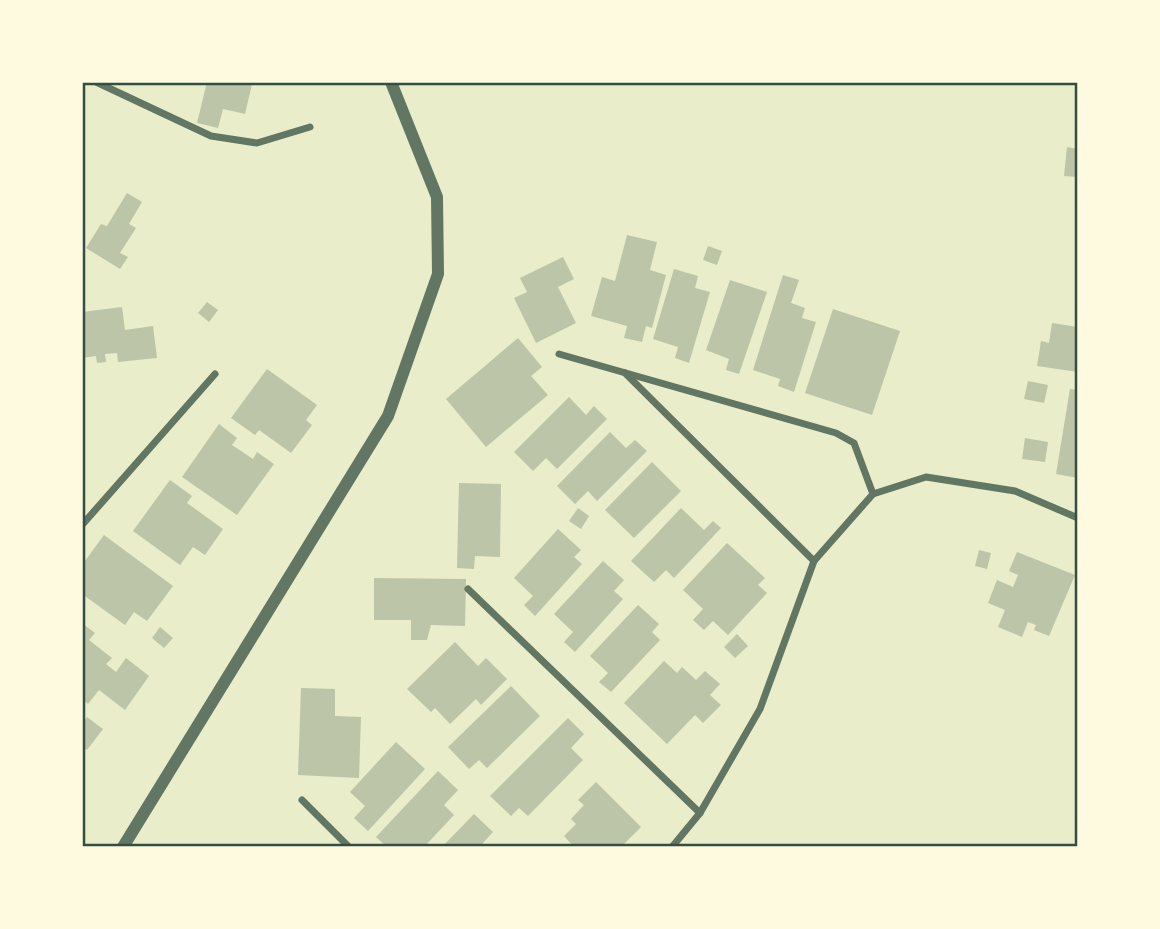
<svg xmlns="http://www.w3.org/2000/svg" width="1160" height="929" font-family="'Playfair Display',serif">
<rect width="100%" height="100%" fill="#e9edc9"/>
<g fill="#bcc5a7">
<path d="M207,82l45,2 -7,30 -22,-5 -5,19 -21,-5z"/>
<path d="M1067,147l11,2v28l-14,-1z"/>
<path d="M127,193l15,9 -13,22 7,4 -16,25 8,4 -8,12 -34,-21 15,-24 6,2z"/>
<path d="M627,235l30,7 -7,28 16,5 -14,53 -6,-2 -4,16 -18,-4 3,-12 -36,-10 11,-39 13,4z"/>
<path d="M708,246l14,5 -5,14 -14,-5z"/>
<path d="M563,257l11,22 -16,8 18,36 -40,20 -22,-45 13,-6 -7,-14z"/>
<path d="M674,269l24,7 -3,12 15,4 -21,71 -14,-5 3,-11 -25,-8z"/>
<path d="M783,275l16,5 -8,23 14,5 -3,10 14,4 -22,70 -16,-6 2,-7 -27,-9z"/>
<path d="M730,280l37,12 -28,82 -13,-4 3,-11 -23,-9z"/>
<path d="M207,302l11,8 -9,12 -11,-9z"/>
<path d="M122,307l3,23 28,-4 4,32 -39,4 -1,-9 -12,1 1,8 -9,1 -1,-7 -14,2v-46z"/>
<path d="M833,309l67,22 -28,84 -67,-22z"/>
<path d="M1052,323l26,4v45l-41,-6 4,-25 8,2z"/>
<path d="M518,338l24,29 -11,9 17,19 -62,52 -40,-48z"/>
<path d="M267,369l50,36 -11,15 6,5 -21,28 -32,-23 -4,5 -24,-17z"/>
<path d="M1028,381l20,4 -4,18 -20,-4z"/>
<path d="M1070,389l8,1v88l-22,-4z"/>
<path d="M569,397l17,18 8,-9 13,13 -50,50 -11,-11 -13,13 -19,-19z"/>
<path d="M219,424l18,14 -5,7 21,14 4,-7 17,12 -37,51 -55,-38z"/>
<path d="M610,432l16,16 9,-8 12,11 -50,50 -9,-10 -13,13 -18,-18z"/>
<path d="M1025,438l23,4 -3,20 -23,-3z"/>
<path d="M652,462l29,29 -47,47 -29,-28z"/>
<path d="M170,480l22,16 -5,7 36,26 -18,26 -12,-8 -13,18 -47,-34z"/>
<path d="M459,483l42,1 -1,73 -25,-1 -1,13 -17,-1z"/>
<path d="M578,508l11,8 -8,13 -12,-8z"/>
<path d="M681,508l23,22 9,-9 8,7 -47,50 -8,-8 -12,12 -23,-21z"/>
<path d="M558,529l23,21 -7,7 8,7 -47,52 -11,-11 9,-9 -19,-18z"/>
<path d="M104,535l69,51 -26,35 -13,-9 -9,13 -43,-31v-29z"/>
<path d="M727,543l38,35 -7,7 9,8 -39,42 -15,-14 -9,9 -11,-10 10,-11 -20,-19z"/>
<path d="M979,550l12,3 -4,16 -12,-3z"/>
<path d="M1017,552l58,23 -26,61 -15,-6 2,-5 -8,-3 -6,15 -24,-10 7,-17 -17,-7 9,-23 16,7 5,-12 -9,-4z"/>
<path d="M603,561l21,19 -10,11 9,8 -48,53 -11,-10 9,-10 -19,-18z"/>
<path d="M374,578l92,1 -1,47 -34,-1 -4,15h-16v-20h-37z"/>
<path d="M638,605l21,19 -7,8 8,8 -49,52 -12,-10 9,-9 -18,-17z"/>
<path d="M82,623l13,10 -6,7 23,18 -6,6 10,8 10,-14 23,18 -24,34 -26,-20 -11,14 -6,-5z"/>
<path d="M160,627l13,11 -9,10 -12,-10z"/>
<path d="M737,634l11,12 -13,12 -11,-11z"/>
<path d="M455,642l23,24 8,-8 21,21 -26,26 -5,-6 -26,25 -15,-16 -4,4 -24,-23z"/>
<path d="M664,661l13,12 5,-6 14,13 9,-9 15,13 -10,11 11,10 -18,18 -8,-8 -28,29 -43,-41z"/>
<path d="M511,686l29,30 -53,52 -8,-8 -10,9 -21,-22z"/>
<path d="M301,688l34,1v27l26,1 -2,61 -61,-3z"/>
<path d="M87,717l16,12 -16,21 -5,-3v-23z"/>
<path d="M568,718l16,16 -13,14 12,12 -55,56 -9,-8 -8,8 -21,-20z"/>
<path d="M396,742l29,27 -57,62 -14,-13 11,-12 -15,-14z"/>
<path d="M438,771l20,19 -14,15 10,10 -30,32h-37l-11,-10z"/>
<path d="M596,782l45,45 -20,20h-47l-10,-11 12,-12 -5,-5 13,-14 -6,-5z"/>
<path d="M474,814l19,18 -11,12 3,3h-43z"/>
</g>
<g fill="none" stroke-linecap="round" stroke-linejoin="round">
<g stroke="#617663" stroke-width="7">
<path d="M96,82l115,54 46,7 53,-16"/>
<path d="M559,354l277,79 18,10 19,51"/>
<path d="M625,373l189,188"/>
<path d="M82,525l133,-151"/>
<path d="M468,589l232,224"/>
<path d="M302,800l47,47"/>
<path d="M672,847l28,-34 60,-104 54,-148 59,-67 53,-17 89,14 63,27"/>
</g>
<path stroke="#617663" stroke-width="12" d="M123,847l265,-431 50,-142 -1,-77 -46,-115"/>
</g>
<rect width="1160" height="929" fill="none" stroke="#fefae0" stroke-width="168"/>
<rect x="84" y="84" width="992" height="761" fill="none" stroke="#344e41" stroke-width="2.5"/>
</svg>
